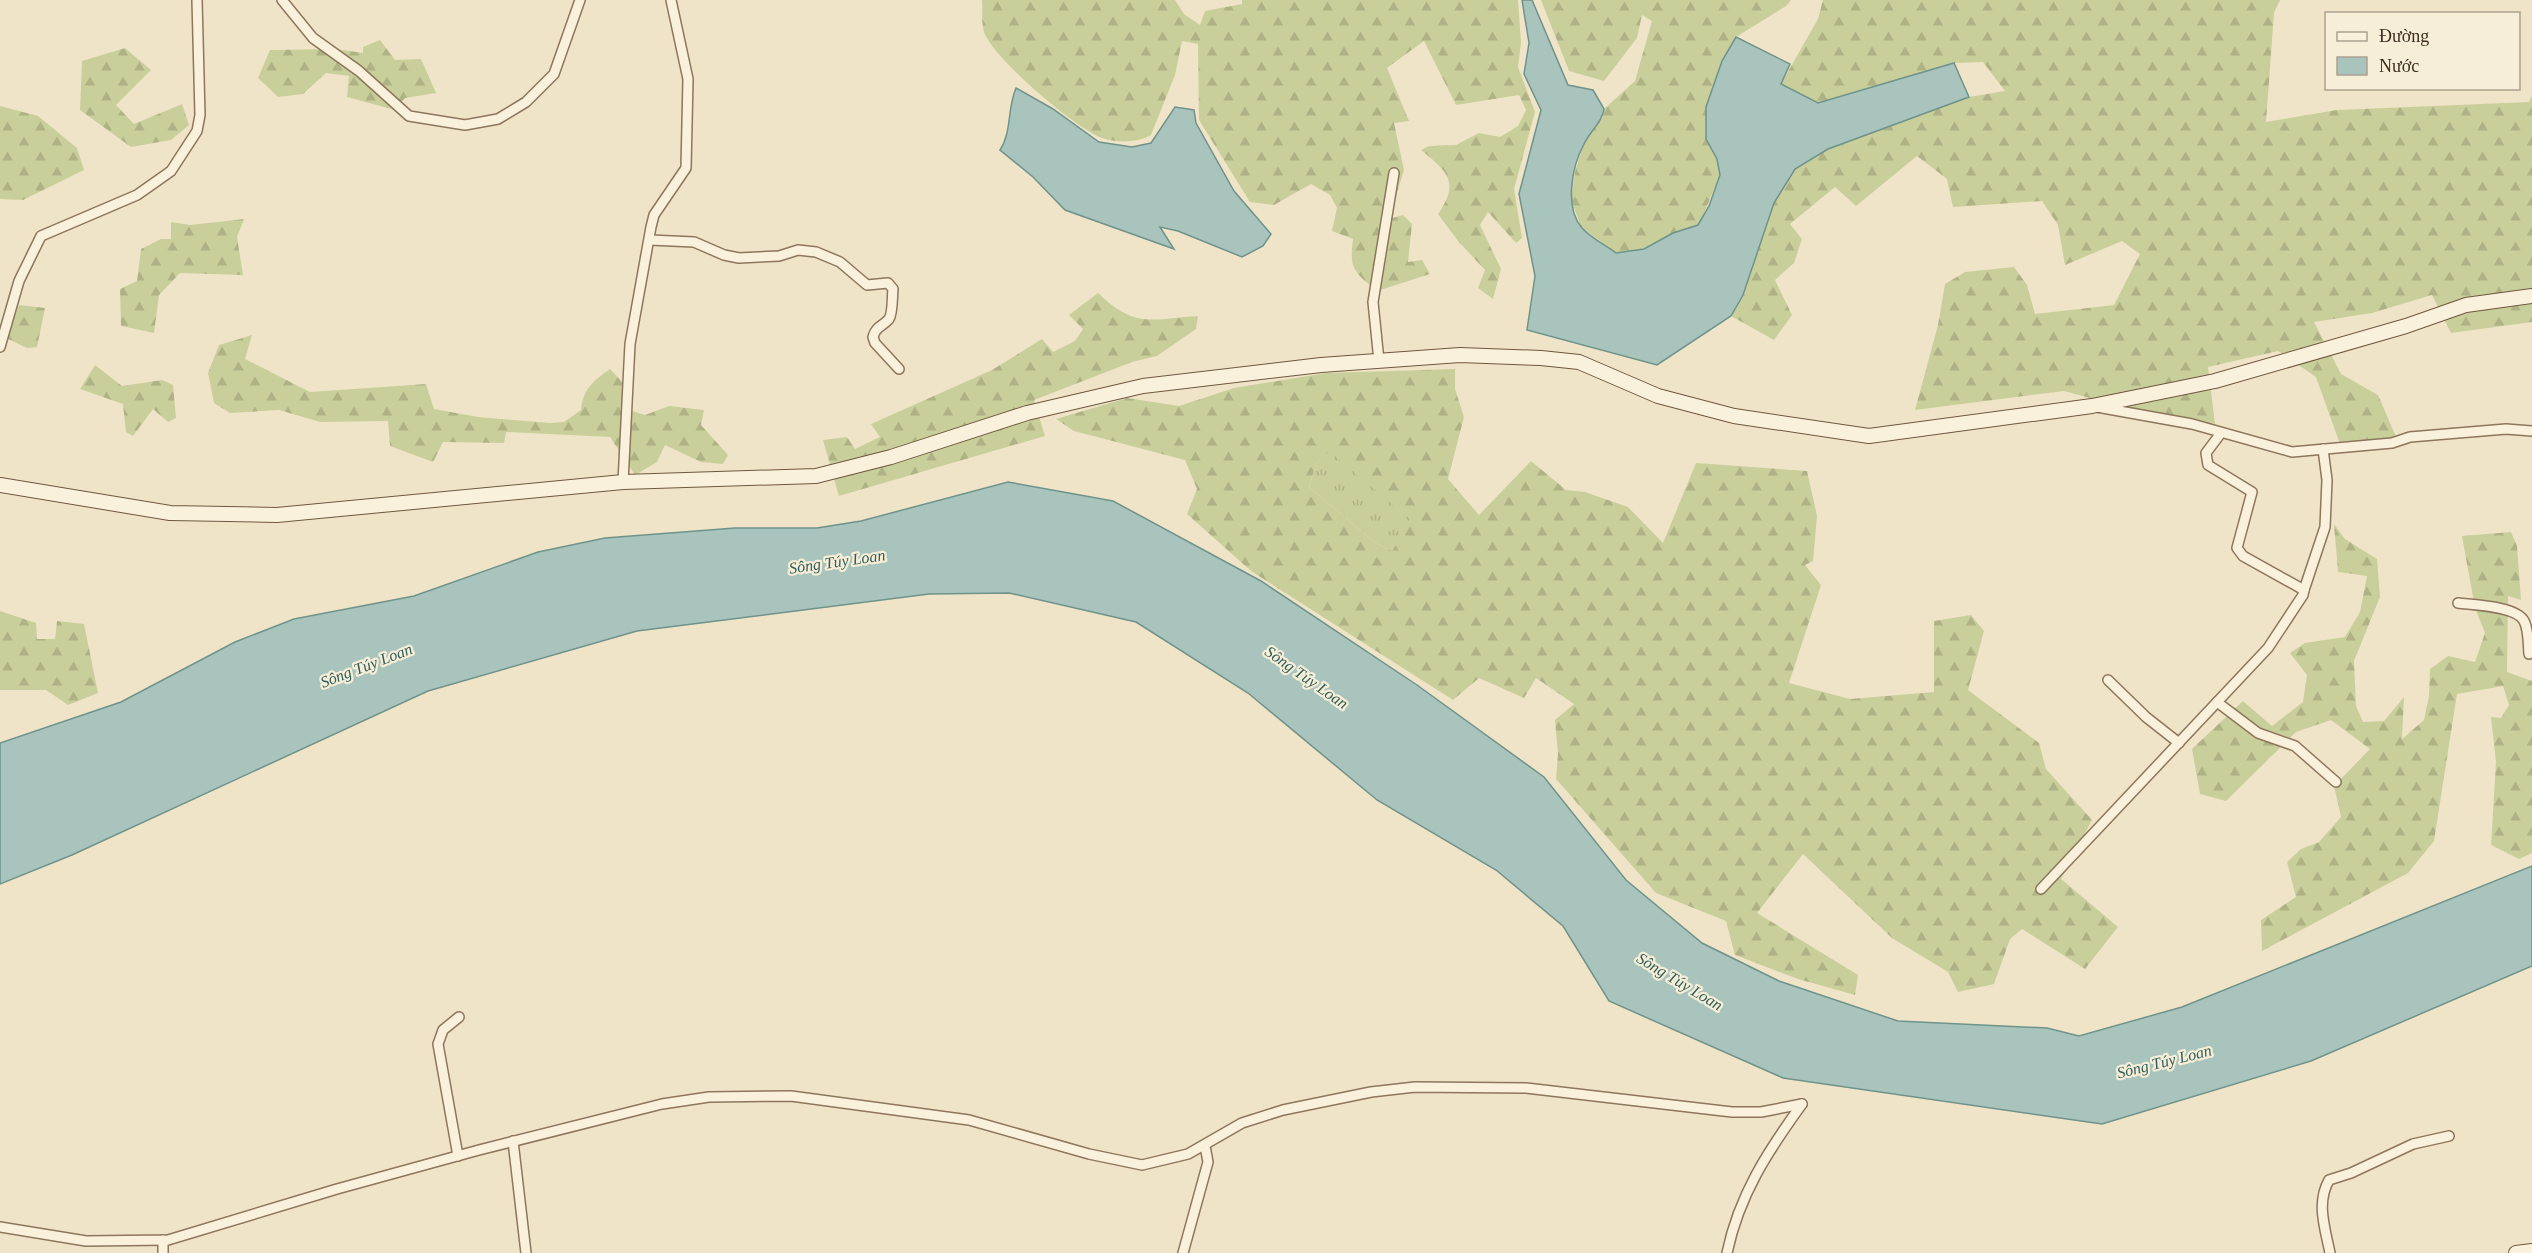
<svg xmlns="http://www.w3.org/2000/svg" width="2532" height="1253" font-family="'Times New Roman',serif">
<defs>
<pattern id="grass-tufts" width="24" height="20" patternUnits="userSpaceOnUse" patternTransform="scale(1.5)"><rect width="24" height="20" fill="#c9cf9b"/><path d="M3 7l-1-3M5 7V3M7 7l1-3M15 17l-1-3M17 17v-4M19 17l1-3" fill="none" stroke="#aeb285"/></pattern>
<pattern id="forest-firs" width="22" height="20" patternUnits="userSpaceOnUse" patternTransform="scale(1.5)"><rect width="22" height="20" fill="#c9cf9b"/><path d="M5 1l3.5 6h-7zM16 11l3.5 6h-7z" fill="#aeb285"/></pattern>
</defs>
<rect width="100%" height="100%" fill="#f0e4c8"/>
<path fill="url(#grass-tufts)" d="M1329,450l83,70 -20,31 -18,-9 -65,-55 7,-23z"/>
<g fill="url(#forest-firs)" fill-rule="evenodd">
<path d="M982,0h193l9,14 16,11 5,-14 37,-7v-4h276l3,43 -3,24 17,45 -21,77 8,49 -6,5 -28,-31 -8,13 21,44 -8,30 -15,-11 7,-18 -27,-29 -20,-27c22,-32 10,-42 -17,-64l8,-4 27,-1 23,-12 21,4 18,-11 8,-16 -7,-15 -63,10 -32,-64 -37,27 22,53 -15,2 10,47 -15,49 14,-4 9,9 -4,38 14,-2 8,14 -53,17c-23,-19 -28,-22 -24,-52l-21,-8 5,-23 -7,-13 -19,-11 -37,21 -24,-3 -51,-82 -1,-76 -16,-3 -7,34 -24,60c-14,8 -34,8 -49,3 -26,-9 -109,-80 -118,-106 -3,-9 -1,-23 -2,-32z"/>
<path d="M1541,0h250l-5,6 -50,31 -14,24 -16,78 11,20 3,16 -21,50 -26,8 -29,16 -28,4 -35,-26 -10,-28 4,-27 8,-28 20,-27 1,-8 31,-28 17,-60 -10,-6 -5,23 -33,43 -35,-10z"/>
<path d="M1823,0h457l-6,13 -8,109 71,-12 192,-8 3,-7v227l-81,11 -19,-38 -60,18 -58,9 27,52 37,21 18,42 -56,7 -24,-67 -38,-26 -70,16 7,57 -92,-17 -59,-16 -149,19 23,-85 7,-41 20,-12 49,-5 13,18 8,29 79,-9 26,-51 -18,-13 -57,24 -7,-40 -16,-24 -89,6 -6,-28 -30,-23 -61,50 -21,-19 -45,37 12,15 -8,24 -19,17 17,35 -18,25 -43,-24 12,-21 31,-92 21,-34 33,-20 141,-52 36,-6 -22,-29 -29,1 -136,40 -37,-19 37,-65z"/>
<path d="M380,40l15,20 26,-1 15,34 -31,5 -10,12 -48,-13 2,-21 -23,-3 -23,21 -25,3 -20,-19 12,-28 66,-1 27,4v-6z"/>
<path d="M125,48l26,22 -35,35 18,19 48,-20 7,21 -18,15 -40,7 -51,-37 2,-49z"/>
<path d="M0,106l38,10 39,32 7,22 -61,30 -23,-1z"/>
<path d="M244,219l-7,18 6,38 -63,-2 -21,22 -5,38 -33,-7 -1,-37 17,-8 4,-32 20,-10h10v-17l19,3z"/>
<path d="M1098,293c38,36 52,26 100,23l-2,13 -39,27 -25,6 -98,38 11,36 -206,60 -16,-56 24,-3 8,12 25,-12 -9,-13 121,-54 50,-31 11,13 22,-11 8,-12 -14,-14z"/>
<path d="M19,305l26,3 -8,39 -10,1 -21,-10z"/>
<path d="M252,335l-7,24 65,33 116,-8 8,25 44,8 72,6 14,-1 17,-12c2,-21 12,-29 29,-41l14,15 -1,24 22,7 24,-9 35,4 -3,15 27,30 -5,9 -22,-2 -36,-17 -8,17 -22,13 -25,-38 -104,-5 -2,11 -61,-1 -10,20 -43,-16 -2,-25 -68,1 -41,-12 -49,3 -16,-10 -6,-30 11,-28z"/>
<path d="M95,365l27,21 40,-6 11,5 3,33 -8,4 -15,-13 -20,27 -7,-4 -3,-28 -43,-15z"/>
<path d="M1455,369v20l9,28 -16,62 31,36 52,-54 35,29 19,2 43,15 35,36 33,-80 111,8 10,45 -4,45 -8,4 16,20 -32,98 61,16 84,-7v-71l37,-6 13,16 -16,59 71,53 7,26 46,51 -31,59 57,48 -33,42 -63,-40 -12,10 -16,45 -36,8 -10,-20 -56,-34 -89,-84 -46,59 101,62 -3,20 -57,-16 -63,-24 -9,-34 -70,-28 -100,-114 2,-25 -3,-34 19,-16 -38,-26 -12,20 -45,-20 -26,22 -202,-129 -64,-57 10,-25 -12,-29 -111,-29 -18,-12 71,-21 52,8 55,-18 92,-15zM1329,451l82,69 -19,31 -18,-9 -65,-55 7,-23z"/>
<path d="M2334,524l11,15 32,20 3,38 -26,64 2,45 7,16 21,-1 20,-24 -2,42 22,-19 5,-24 1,-27 18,-13 27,6 10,-29 -10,-25 -13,-72 49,-4 6,14 4,54 -13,-4 -1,76 25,9v172l-13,6 -28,-14 5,-83 -5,-45 10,1 8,-13 -6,-19 -46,8 -23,147 -26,32 -146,78 -1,-31 35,-23 -9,-35 14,-13 18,-7 22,-25 -7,-31 36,-37 -39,-29 -35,12 -70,69 -26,-7 -8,-45 51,-48 29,25 31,-24 4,-27 -17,-22 15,-10 40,-6 15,-25 7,-36 -29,-4z"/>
<path d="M0,611l36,12 1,16h18l2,-18 27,3 14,69 -30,12 -22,-15h-46z"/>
</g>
<g fill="#a9c4bc" stroke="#6f938a" stroke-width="1.5">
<path d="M1522,0h10l36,85 25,5 11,19c-2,14 -14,22 -20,35 -12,22 -20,63 -2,84 9,10 23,17 34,25l28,-4 29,-16 25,-8 11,-19 11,-31 -3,-16 -11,-20v-32l16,-46 14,-24 54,27 -9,20 37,19 136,-40 15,34 -141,52 -33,20 -21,34 -31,92 -12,21 -74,49 -130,-35 8,-54 -16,-82 22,-84 -17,-36 5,-31z"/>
<path d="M1016,88l37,21 46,33 33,5 19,-4 24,-36 19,3 2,13 38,68 37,43 -8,12 -21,11 -64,-26 -18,-4 14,22 -109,-39 -32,-33 -33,-27c12,-18 7,-41 16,-62z"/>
<path d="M1008,482l105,19 148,80 156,104 127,92 82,103 76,63 77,38 119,40 149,7 32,8 103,-29 350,-141v100l-221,95 -209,63 -319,-46 -174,-77 -46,-75 -67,-56 -119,-70 -129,-107 -112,-71 -127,-29 -80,1 -292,37 -209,60 -356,164 -72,29v-141l121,-41 114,-60 59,-23 120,-23 124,-44 67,-14 130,-10h82l44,-7z"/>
</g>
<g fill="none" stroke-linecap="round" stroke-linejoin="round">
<defs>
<g id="street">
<path d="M282,0l31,38 46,33 50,45 56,9 33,-6 28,-17 28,-28 26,-74"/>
<path d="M650,240l44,2 30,13 15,3 40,-2 19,-6 18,2 24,10 27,23 21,-2 5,6c-1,8 0,24 -4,30 -7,8 -13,7 -16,18l2,6 24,26"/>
<path d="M0,347l19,-66 22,-45 96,-41 27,-19 7,-5 26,-40 3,-16 -3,-115"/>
<path d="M1379,361l-6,-59 21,-129"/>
<path d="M2097,407l95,17 100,28 100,-9 18,-6 96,-8 26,2"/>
<path d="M623,482l7,-138 21,-117 3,-12 32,-47 2,-89 -17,-79"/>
<path d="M2304,590l21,-63 2,-47 -4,-31"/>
<path d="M2458,603c15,2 59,3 66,18 5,9 4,23 5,33"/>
<path d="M2108,680l38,37 33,26"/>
<path d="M2217,702l41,31 37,13 41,36"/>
<path d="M2041,889l227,-241 35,-53 1,-5 -61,-34 -6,-8 15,-56 -44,-27 -2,-12 15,-20"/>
<path d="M513,1141l13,112"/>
<path d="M458,1156l-20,-112 5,-14 16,-13"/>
<path d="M0,1227l86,14 82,-1 169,-51 142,-39 183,-46 47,-7 82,-1 178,24 120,34 53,11 46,-11 54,-31 41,-13 88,-18 44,-5 111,1 206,24h29l41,-8"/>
<path d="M163,1240v13"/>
<path d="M1183,1253l25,-91 -3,-16"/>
<path d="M1727,1253c12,-58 41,-102 75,-149"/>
<path d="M2330,1253c-5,-25 -14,-50 -1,-73l22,-7 62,-29 36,-8"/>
</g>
<g id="secondary">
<path d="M0,485l170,28 107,2 346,-33 193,-6 75,-19 136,-44 116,-27 178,-21 139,-10 81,3 38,4 79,34 76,20 135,20 223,-30 123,-25 191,-55 60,-21 66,-9"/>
<path d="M2516,1253l16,-2"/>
</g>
</defs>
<use href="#street" stroke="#8d765c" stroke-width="12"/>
<use href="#secondary" stroke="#6f573f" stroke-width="16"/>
<use href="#street" stroke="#faf1dc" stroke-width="9"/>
<use href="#secondary" stroke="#faf1dc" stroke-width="14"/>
</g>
<g text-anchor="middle" stroke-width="4.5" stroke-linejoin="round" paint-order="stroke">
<g font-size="16" font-style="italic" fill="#2f5d5a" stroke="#f7eed8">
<text transform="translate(837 561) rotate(-8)" y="6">Sông Túy Loan</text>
<text transform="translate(366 665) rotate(-21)" y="6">Sông Túy Loan</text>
<text transform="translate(1307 677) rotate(35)" y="6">Sông Túy Loan</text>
<text transform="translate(1680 981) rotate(31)" y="6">Sông Túy Loan</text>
<text transform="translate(2164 1061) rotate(-14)" y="6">Sông Túy Loan</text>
</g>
</g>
<rect x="2325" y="12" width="195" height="78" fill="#f7eed8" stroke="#ada18e" stroke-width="1.5"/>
<rect x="2337" y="32" width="30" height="9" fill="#faf1dc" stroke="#ada18e" stroke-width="1.5"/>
<text x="2379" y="42" font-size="18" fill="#3d2e20">Đường</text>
<rect x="2337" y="57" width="30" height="18" fill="#a9c4bc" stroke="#ada18e" stroke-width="1.5"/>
<text x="2379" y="72" font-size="18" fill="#3d2e20">Nước</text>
</svg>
